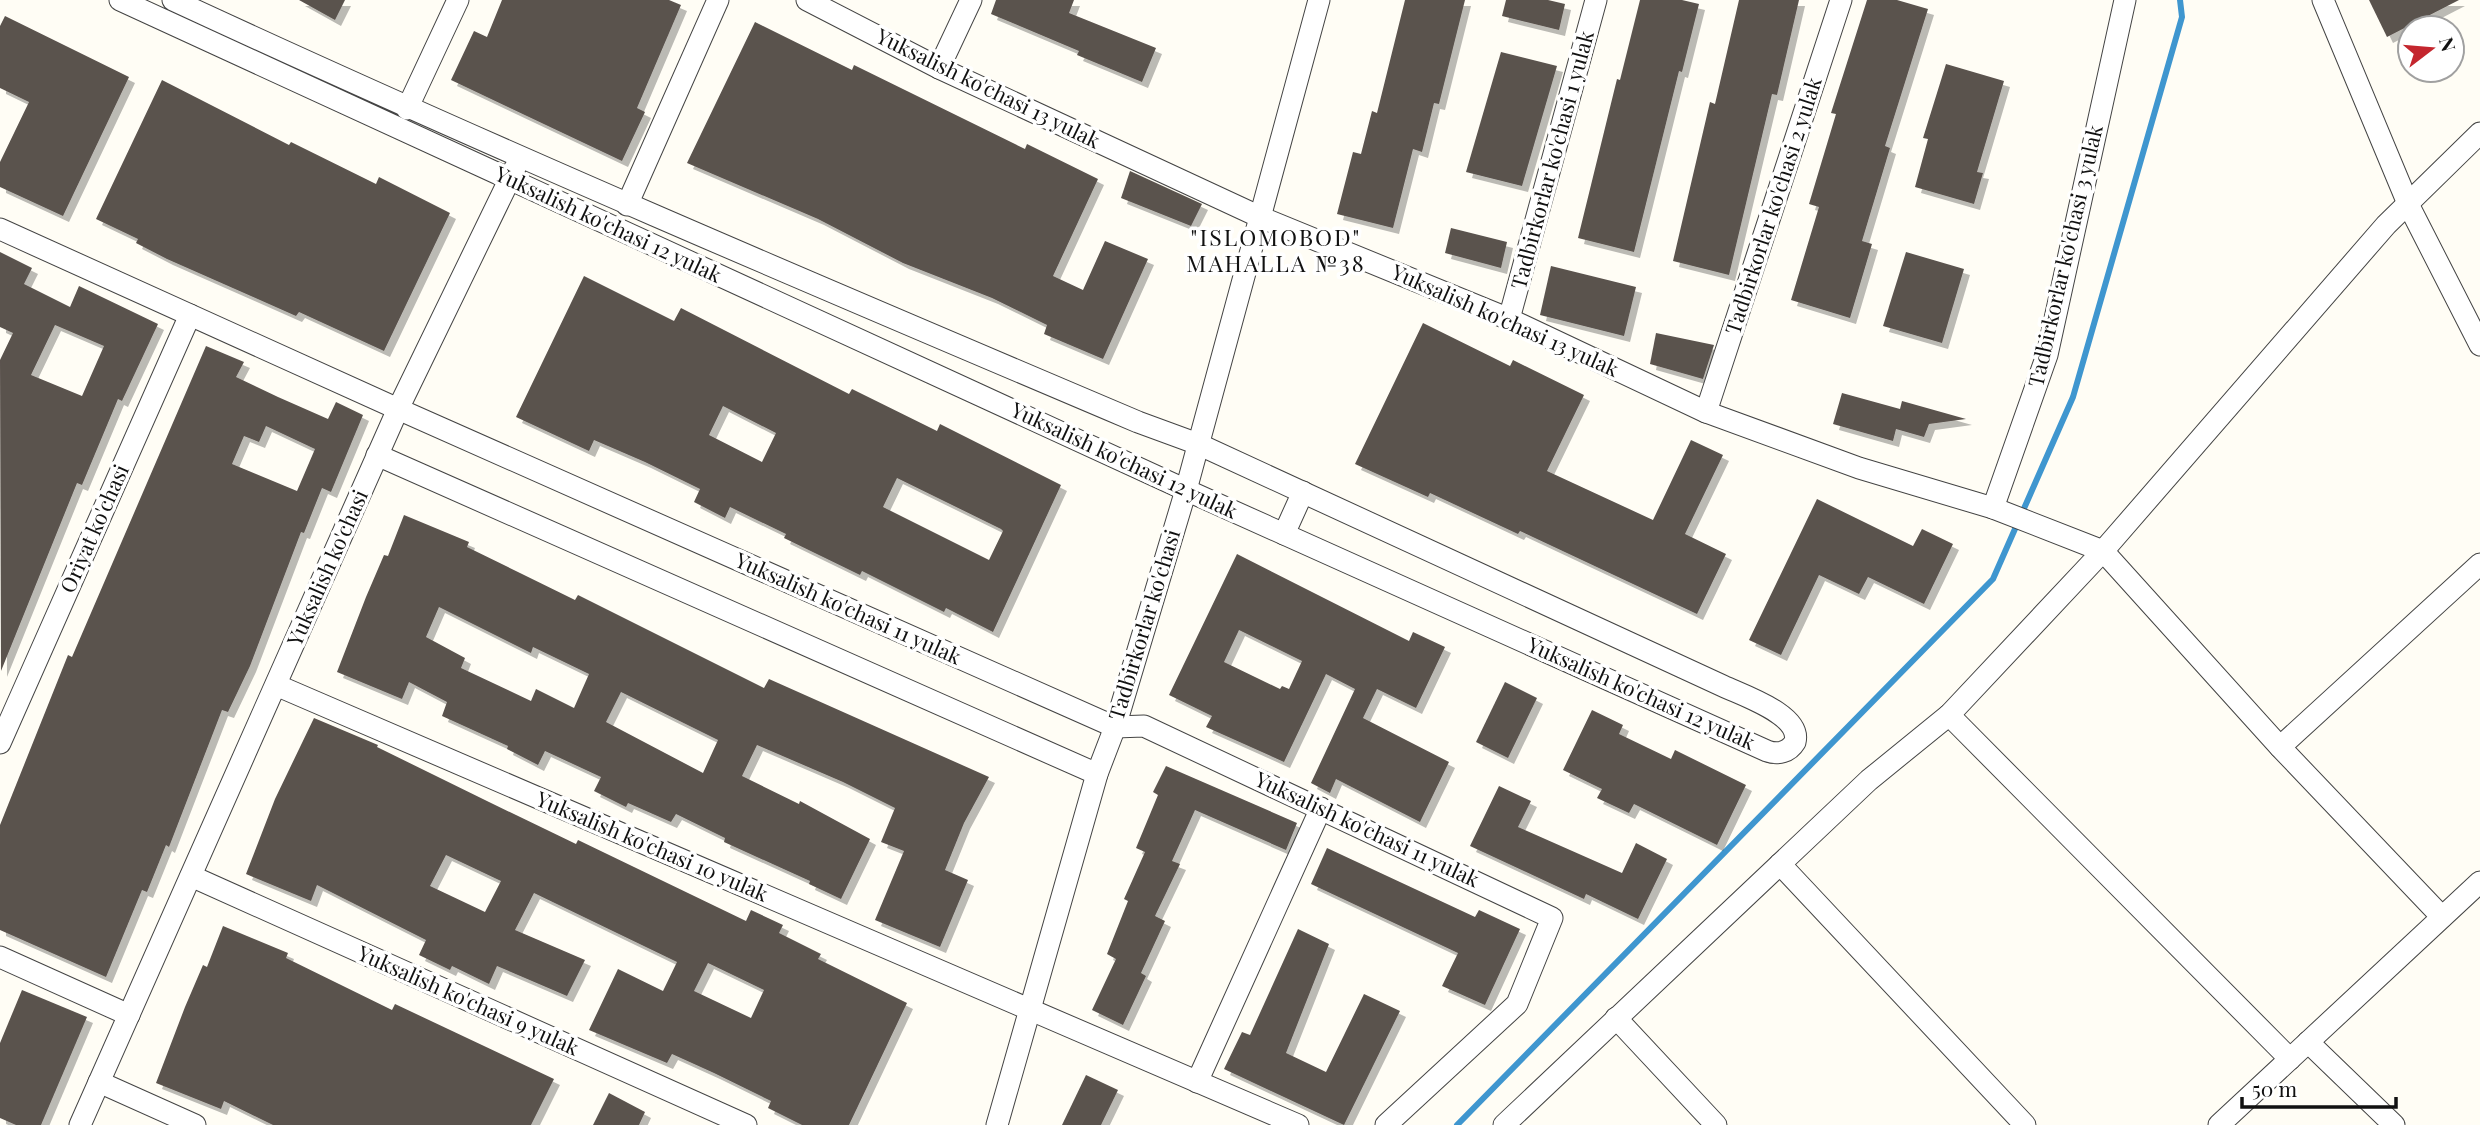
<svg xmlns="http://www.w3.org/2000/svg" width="2480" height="1125" font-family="'Playfair Display',serif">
<defs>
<filter id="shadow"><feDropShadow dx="6" dy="6" stdDeviation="0" flood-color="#0004"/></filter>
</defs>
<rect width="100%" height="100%" fill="#fffdf5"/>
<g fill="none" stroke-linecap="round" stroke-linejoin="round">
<path stroke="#3f96cf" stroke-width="6" d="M1457,1125l536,-546 80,-182 109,-380 -2,-17"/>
</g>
<g fill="#5a524d" fill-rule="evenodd" filter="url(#shadow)">
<path d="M299,0h46l-10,20z"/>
<path d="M502,0h167l12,5 -44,103 8,4 -23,49 -171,-81 23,-49 13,6z"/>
<path d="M996,0h78l-5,13 87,35 -14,34 -65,-27 2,-4 -88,-37z"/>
<path d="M1405,0h60l-26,104 -5,-1 -12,49 -9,-3 -20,79 -56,-14 16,-62 8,2 11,-43 5,2z"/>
<path d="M1506,0h42l17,4 -6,26 -57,-14z"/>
<path d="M1640,0h42l17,4 -17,68 -3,-1 -45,181 -56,-14 39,-159 3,1z"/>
<path d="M1739,0h60l-22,95 -5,-1 -43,181 -56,-14 37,-159 5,2z"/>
<path d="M1867,0h30l31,9 -43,137 5,2 -28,93 10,3 -22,74 -59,-18 28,-93 -10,-3 27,-90 -5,-1z"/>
<path d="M2369,0h90l-72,37z"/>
<path d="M5,16l124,61 -66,139 -63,-29v-25l29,-60 -29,-14v-62z"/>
<path d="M755,22l97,48 2,-5 171,84 2,-5 71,35 -45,97 30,14 22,-49 43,18 -45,100 -59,-25 3,-9 -55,-27 -89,-35 -85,-44 -131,-56z"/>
<path d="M1501,52l56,14 -35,120 -56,-14z"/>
<path d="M1946,64l58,17 -27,91 6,1 -9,31 -59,-17 13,-48 -5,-1z"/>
<path d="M162,80l127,65 2,-3 85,42 3,-7 71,36 -66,138 -85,-39 -3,4 -129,-57 -31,-16 2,-4 -42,-20z"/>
<path d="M1130,171l72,33 -11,22 -70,-28z"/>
<path d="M1451,228l56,14 -6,26 -56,-15z"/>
<path d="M0,252l32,16 -8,16 46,23 9,-21 79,38 -36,77 -4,-2 -36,86 -5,-2 -76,188 -1,-311 13,-27 -13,-6zM55,325l49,21 -22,50 -51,-21z"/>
<path d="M1906,252l58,17 -22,74 -59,-17z"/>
<path d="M1551,266l85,21 -12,49 -84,-21z"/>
<path d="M584,276l90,45 7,-13 168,86 3,-5 85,42 3,-7 121,61 -68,147 -47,-24 -2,4 -82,-41 -2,4 -76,-37 2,-4 -56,-27 -5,11 -31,-16 6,-13 -55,-27 -51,-22 -5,11 -73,-34zM723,406l53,27 -14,29 -53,-27zM897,478l104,51 2,2 -14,29 -106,-53z"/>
<path d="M1423,323l87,43 3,-6 71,35 -37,76 106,49 38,-80 32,15 -38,79 41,20 -29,60 -177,-83 -2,3 -88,-41 -2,4 -73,-33z"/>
<path d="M1656,333l58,12 -11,34 -53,-15z"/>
<path d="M206,346l38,16 -8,15 42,20 50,22 8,-17 27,13 -32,77 -9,-4 -18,45 -3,-1 -51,134 -22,46 -6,-2 -53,137 -3,-2 -19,47 -5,-2 -36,87 -106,-47v-105l68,-170 4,2zM266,426l49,23 -18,42 -65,-27 12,-28 15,6z"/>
<path d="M1842,393l58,16 2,-8 64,18 -37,5 -5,13 -28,-8 -3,12 -60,-17z"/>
<path d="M1817,499l96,47 9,-17 31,15 -29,60 -56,-27 -9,17 -40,-19 -38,80 -32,-15z"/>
<path d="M404,515l65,27 -2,5 53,26 55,27 3,-5 186,93 5,-9 220,98 -25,46 -19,47 23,10 -28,67 -65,-27 29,-69 -23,-9 14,-34 -52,-26 -86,-37 -15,31 57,28 1,-3 70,38 -29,60 -32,-15 1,-3 -86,-39 1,-4 -49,-24 -5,8 -43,-19 -2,4 -32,-16 7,-14 -56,-26 -7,14 -31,-16 1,-3 -66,-30 5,-14 -38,-20 -7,17 -65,-27 29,-75 18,-42 4,1zM439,607l92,46 2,-6 56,27 -15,34 -38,-19 -5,12 -70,-33 4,-10 -39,-21zM621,692l97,48 -15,33 -97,-51z"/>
<path d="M1237,554l172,87 4,-9 32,15 -29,61 -39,-19 -14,29 86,44 -29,60 -84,-43 -6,14 -19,-10 44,-94 -29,-15 -42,88 -78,-35 6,-11 -43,-21zM1239,630l63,31 -13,28 -7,-3 -2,3 -56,-27z"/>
<path d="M1505,682l32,16 -29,60 -32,-16z"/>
<path d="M1592,710l31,15 -4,9 52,25 4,-9 71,35 -29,60 -83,-41 -5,9 -32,-15 5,-9 -39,-19z"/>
<path d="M314,718l64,27 -1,2 112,55 87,42 2,-4 168,81 5,-11 32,15 -4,8 42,21 -3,5 89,44 -58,122h-47l-34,-17 3,-7 -57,-28 -42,-19 -5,9 -78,-33 29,-61 45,22 14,-29 -143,-69 -19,37 70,30 -18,36 -70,-30 -8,18 -37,-18 -2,4 -31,-15 7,-15 -109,-55 -6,16 -65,-27 29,-75zM446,855l55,26 -16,31 -55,-26zM708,963l56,27 -13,28 -57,-27z"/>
<path d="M1166,766l131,57 -11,27 -91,-40 -23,51 8,3 -25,52 10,5 -24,52 5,3 -23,49 -31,-15 24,-51 -9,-5 21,-53 -4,-2 21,-47 -9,-4 22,-53 -5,-3z"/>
<path d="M1499,786l32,15 -13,26 104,46 14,-30 31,16 -29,60 -52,-25 -2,5 -114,-53z"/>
<path d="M1327,848l148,69 4,-7 41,19 -35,76 -43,-19 16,-33 -147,-69z"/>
<path d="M223,926l65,27 -2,5 106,52 3,-6 159,75 -23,46h-258l-49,-24 -3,8 -65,-26 29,-76 18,-42 4,2z"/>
<path d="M1298,929l31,15 -43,109 40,19 38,-78 36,17 -56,114 -120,-56 18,-37 8,3z"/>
<path d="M22,990l65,27 -46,108h-25l-16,-7v-75z"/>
<path d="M1086,1075l32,15 -17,35h-39z"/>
<path d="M609,1093l36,19 -6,13h-46z"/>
</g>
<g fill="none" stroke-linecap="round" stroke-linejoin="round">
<defs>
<g id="street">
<path d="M120,0l1066,490 581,261c11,4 22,1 28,-9 7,-27 -51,-46 -72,-56l-525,-242 -60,-22c-323,-137 -646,-274 -965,-422"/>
<path d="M807,0l132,68 321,149 249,102 197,93 153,56 134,40 110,43 177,196 162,170"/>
<path d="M2323,0l86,206 71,139"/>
<path d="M939,68l32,-68"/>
<path d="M407,109l51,-109"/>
<path d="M515,168l-117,241 717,318 29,-1 408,192 -35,86 -131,121"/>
<path d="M627,205l91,-205"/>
<path d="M0,229l398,180 -318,716"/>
<path d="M1509,319l87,-319"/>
<path d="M1706,412l135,-412"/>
<path d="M377,455l720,319"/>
<path d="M1993,508l54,-153 78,-355"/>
<path d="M1284,534l19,-42"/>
<path d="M276,685l1022,440"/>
<path d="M1949,715l341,344"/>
<path d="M0,743l190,-428"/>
<path d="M2280,747l200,-183"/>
<path d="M1780,864l245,261"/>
<path d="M191,876l555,249"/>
<path d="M0,957l129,58"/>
<path d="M1616,1018l100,107"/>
<path d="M2308,1042l86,83"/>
<path d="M99,1082l96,43"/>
<path d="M1197,1082l124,-274"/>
<path d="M997,1125l100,-351 18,-47 71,-237 133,-490"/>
<path d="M1504,1125l365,-345 80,-65 154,-164 283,-326 94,-92"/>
<path d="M2219,1125l261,-243"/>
</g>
</defs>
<use href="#street" stroke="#444" stroke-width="23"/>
<use href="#street" stroke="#fff" stroke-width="21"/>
</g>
<g text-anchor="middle" stroke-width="7" stroke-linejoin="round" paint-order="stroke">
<g font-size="21" fill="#111" stroke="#fff">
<text transform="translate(988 89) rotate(26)" y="7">Yuksalish ko'chasi 13 yulak</text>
<text transform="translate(1553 160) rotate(-75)" y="7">Tadbirkorlar ko'chasi 1 yulak</text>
<text transform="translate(1774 206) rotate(-72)" y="7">Tadbirkorlar ko'chasi 2 yulak</text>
<text transform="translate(608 225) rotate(25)" y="7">Yuksalish ko'chasi 12 yulak</text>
<text transform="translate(2066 256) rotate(-77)" y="7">Tadbirkorlar ko'chasi 3 yulak</text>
<text transform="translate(1505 321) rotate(24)" y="7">Yuksalish ko'chasi 13 yulak</text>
<text transform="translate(1124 461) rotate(25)" y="7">Yuksalish ko'chasi 12 yulak</text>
<text transform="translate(95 529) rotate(-66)" y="7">Oriyat ko'chasi</text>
<text transform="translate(328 568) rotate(-66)" y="7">Yuksalish ko'chasi</text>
<text transform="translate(848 609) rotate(24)" y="7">Yuksalish ko'chasi 11 yulak</text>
<text transform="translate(1145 625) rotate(-73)" y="7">Tadbirkorlar ko'chasi</text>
<text transform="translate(1641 694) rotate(24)" y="7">Yuksalish ko'chasi 12 yulak</text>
<text transform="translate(1367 830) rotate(25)" y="7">Yuksalish ko'chasi 11 yulak</text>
<text transform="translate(652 847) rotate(23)" y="7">Yuksalish ko'chasi 10 yulak</text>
<text transform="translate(468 1001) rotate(24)" y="7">Yuksalish ko'chasi 9 yulak</text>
</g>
<g font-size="23" letter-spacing="2" fill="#111" stroke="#fff">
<text x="1276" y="246">"ISLOMOBOD"<tspan x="1276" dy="26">MAHALLA №38</tspan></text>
</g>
</g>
<g transform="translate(2431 49) rotate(74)"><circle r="33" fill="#ffffff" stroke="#a0a0a0" stroke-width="2"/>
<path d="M0-5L12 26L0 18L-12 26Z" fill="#c4262e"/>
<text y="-10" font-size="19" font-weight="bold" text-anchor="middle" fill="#111111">N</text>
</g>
<path d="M2242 1097v10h154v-10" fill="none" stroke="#111111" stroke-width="3.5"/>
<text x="2252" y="1097" font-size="21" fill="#111111" stroke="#ffffff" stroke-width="5" paint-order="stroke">50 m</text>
</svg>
